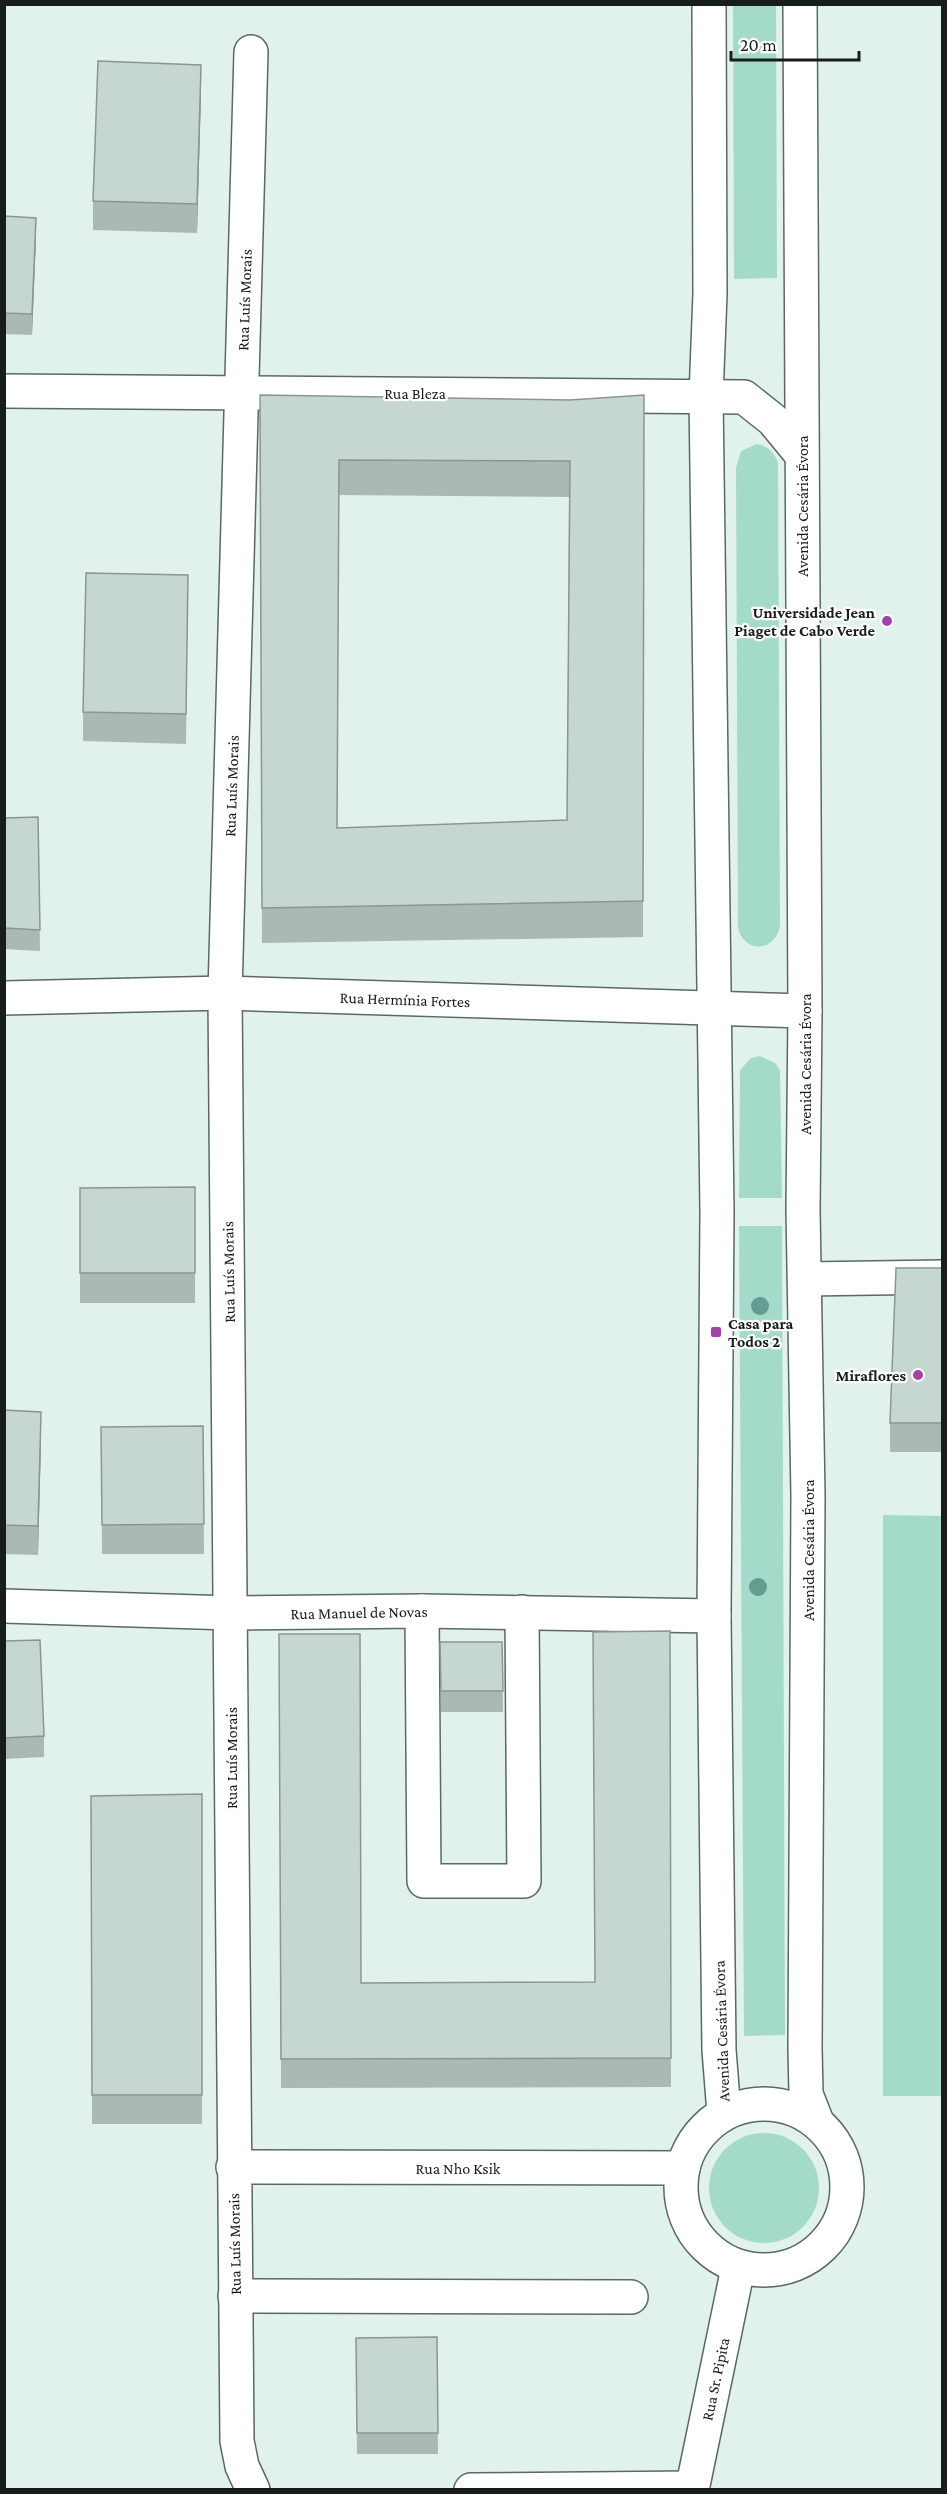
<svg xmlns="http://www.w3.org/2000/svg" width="947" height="2494" font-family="'Crimson Pro',serif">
<rect width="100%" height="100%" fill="#e1f2ed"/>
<g fill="#a4dac9">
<path d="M733,5h43l1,273 -43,1z"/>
<path d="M757,444c12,3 17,8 21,19l2,463c-5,26 -35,28 -42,2l-2,-460 5,-17z"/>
<path d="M760,1056l15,7 5,7 2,128h-43l1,-128 11,-12z"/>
<path d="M739,1226h43l3,809 -41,1z"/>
<path d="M883,1515l59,1v580h-59z"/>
<circle cx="764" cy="2188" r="55"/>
</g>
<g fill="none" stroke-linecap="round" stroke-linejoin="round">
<defs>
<g id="minor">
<path d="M709,4l1,290 -4,102 11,815 -3,405 5,434 5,63"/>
<path d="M800,4l5,1007 -2,199 5,286 -3,552 1,46 11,28"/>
<path d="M251,52l-26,941 12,1448 5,25 11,24"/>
<path d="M4,391l740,6 29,23 28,34"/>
<path d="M4,998l221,-5 580,18"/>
<path d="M806,1279l136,-2"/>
<path d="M4,1606l227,7 191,-2 292,5"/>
<path d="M422,1611l2,270h100l-2,-269"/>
<circle cx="764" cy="2187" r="83"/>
<path d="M233,2167l450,1"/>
<path d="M235,2296l396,1"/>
<path d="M471,2490l221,-2"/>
<path d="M692,2490l46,-222"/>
</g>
</defs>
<use href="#minor" stroke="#5a6964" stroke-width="36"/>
<use href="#minor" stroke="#fff" stroke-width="33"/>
</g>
<g fill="#659b90">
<circle cx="760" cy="1306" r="9"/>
<circle cx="758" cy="1587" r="9"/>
</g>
<g fill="#aab9b5" fill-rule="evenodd">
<path d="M201,94l-4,139 -104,-3v-29z"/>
<path d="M4,216l32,22 -4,97 -28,-1z"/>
<path d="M260,395l310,5 74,-5 -1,542 -381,6zM339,495l230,2 -2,323 -230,8z"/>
<path d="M188,575l-2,169 -103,-3v-29z"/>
<path d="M38,817l2,134 -36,-2v-131z"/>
<path d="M195,1187v116h-115v-115z"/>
<path d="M942,1268v184h-52v-29z"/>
<path d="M4,1410l37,31 -3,114 -34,-1z"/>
<path d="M203,1426l1,128h-102l-1,-127z"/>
<path d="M670,1631l1,456 -390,1 -2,-454 82,349 234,-1z"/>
<path d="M4,1641l40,95v21l-40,2z"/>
<path d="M440,1642h62l1,70h-62z"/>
<path d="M202,1794v330h-110l-1,-328z"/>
<path d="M437,2337l1,117h-81l-1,-116z"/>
</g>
<g fill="#8b9693">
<path d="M201,65v29l-4,139v-29z"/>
<path d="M36,218v20l-4,97v-21z"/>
<path d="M41,1412v29l-3,114v-29z"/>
</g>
<g fill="#c6d7d2" stroke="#8b9693" stroke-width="1.5" fill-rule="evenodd">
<path d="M98,61l103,4 -4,139 -104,-3z"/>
<path d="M4,216l32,2 -4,96 -28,-1z"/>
<path d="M260,395l310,5 74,-5 -1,506 -381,7zM339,460l231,1 -3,359 -230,8z"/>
<path d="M86,573l102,2 -2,139 -103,-2z"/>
<path d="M38,817l2,113 -36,-2v-110z"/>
<path d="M195,1187v86h-115v-85z"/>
<path d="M896,1268h46v155h-52z"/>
<path d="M4,1410l37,2 -3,114 -34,-1z"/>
<path d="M203,1426l1,98 -102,1 -1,-98z"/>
<path d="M670,1631l1,427 -390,1 -2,-425h81l1,349 234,-1 -2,-350z"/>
<path d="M40,1640l4,96 -40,2v-97z"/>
<path d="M440,1642h62l1,49h-62z"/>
<path d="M202,1794v301h-110l-1,-299z"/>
<path d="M437,2337l1,96h-81l-1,-95z"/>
</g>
<g fill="#a142aa" stroke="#fff" stroke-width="2">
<circle cx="887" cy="621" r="6"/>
<rect x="710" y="1326" width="12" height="12" rx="3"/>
<circle cx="918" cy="1375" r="6"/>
</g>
<g text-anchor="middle" stroke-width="4.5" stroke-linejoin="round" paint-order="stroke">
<g font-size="16" fill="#171d1b" stroke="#fff">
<text transform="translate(244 300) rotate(-88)" y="6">Rua Luís Morais</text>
<text x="415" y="399">Rua Bleza</text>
<text transform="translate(802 506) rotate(-90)" y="6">Avenida Cesária Évora</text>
<text transform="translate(231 786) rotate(-88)" y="6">Rua Luís Morais</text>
<text transform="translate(405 999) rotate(2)" y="6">Rua Hermínia Fortes</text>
<text transform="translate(805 1064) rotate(-90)" y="6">Avenida Cesária Évora</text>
<text transform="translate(228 1272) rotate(-91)" y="6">Rua Luís Morais</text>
<text transform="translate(808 1550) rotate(-90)" y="6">Avenida Cesária Évora</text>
<text transform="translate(359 1612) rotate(-1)" y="6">Rua Manuel de Novas</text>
<text transform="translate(231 1758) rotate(-90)" y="6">Rua Luís Morais</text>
<text transform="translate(721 2031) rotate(-92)" y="6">Avenida Cesária Évora</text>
<text x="458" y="2174">Rua Nho Ksik</text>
<text transform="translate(234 2244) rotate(-91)" y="6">Rua Luís Morais</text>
<text transform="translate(715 2379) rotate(-78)" y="6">Rua Sr. Pipita</text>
</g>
<g font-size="16" font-weight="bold" fill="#171d1b" stroke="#fff" text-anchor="end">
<text x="875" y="618">Universidade Jean<tspan x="875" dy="18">Piaget de Cabo Verde</tspan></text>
<text x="728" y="1329" text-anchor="start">Casa para<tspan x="728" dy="18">Todos 2</tspan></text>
<text x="906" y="1381">Miraflores</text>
</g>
</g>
<rect width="947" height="2494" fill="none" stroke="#171d1b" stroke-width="12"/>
<path d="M731 51v9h128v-9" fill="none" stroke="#171d1b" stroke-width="3"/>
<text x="740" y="51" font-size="18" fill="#171d1b" stroke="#ffffff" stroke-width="4.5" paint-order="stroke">20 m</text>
</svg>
